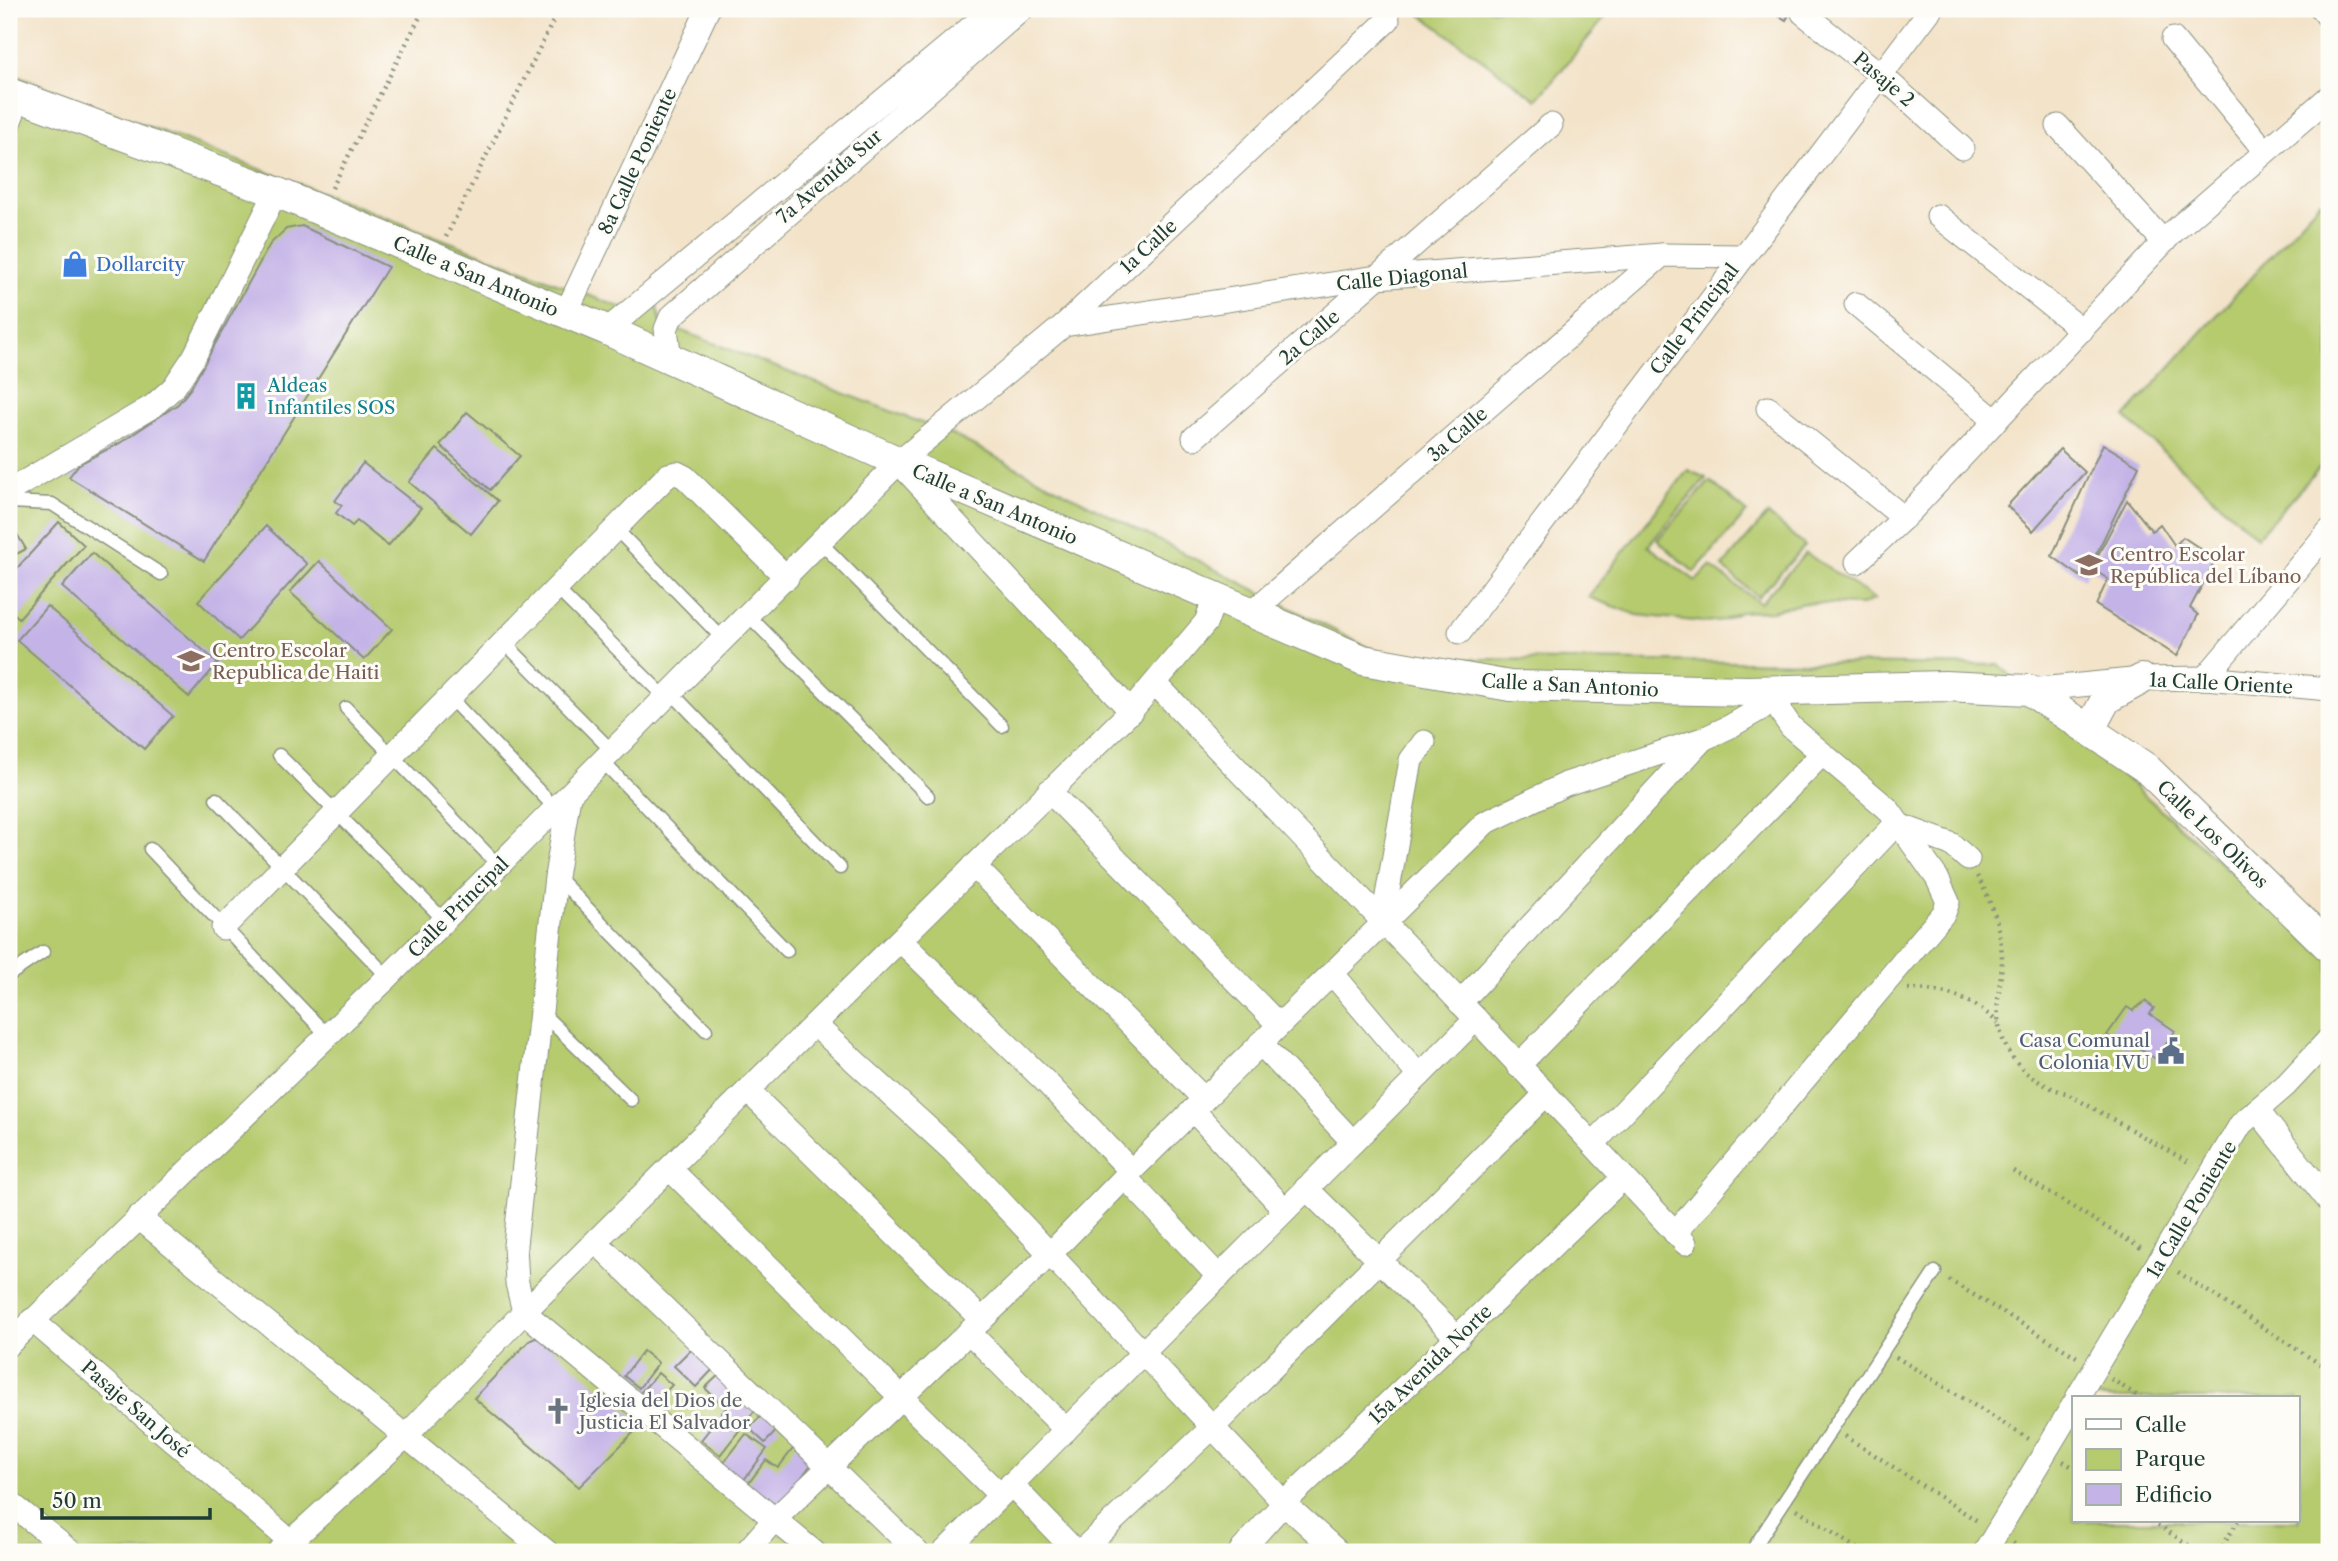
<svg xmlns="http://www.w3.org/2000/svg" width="2338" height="1561" font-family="'Libre Caslon Text',serif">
<rect width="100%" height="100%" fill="#fdfcf7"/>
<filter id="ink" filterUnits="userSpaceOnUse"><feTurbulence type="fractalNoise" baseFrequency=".0143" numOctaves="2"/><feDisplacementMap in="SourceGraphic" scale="14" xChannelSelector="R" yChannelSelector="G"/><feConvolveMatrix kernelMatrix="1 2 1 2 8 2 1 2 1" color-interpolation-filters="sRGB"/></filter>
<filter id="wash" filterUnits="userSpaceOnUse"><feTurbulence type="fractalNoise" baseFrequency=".00686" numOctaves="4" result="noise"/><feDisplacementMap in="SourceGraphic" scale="28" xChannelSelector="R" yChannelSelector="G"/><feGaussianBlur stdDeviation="1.57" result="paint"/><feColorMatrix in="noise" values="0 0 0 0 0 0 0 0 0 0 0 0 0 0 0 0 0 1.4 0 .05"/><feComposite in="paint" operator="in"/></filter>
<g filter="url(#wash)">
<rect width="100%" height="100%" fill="#f3e3c9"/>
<g fill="#b6ca6e" stroke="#6a8451" stroke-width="2" fill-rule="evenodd">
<path d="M1413,9h199l-75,91z"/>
<path d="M9,73l631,242 17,-9 4,17 292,112 435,223 611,7 330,295v592h-2320zM2074,1398h224v123h-224z"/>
<path d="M2320,201l9,8v248l-72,80 -132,-120z"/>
<path d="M1688,470l18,8 -58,68 48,35 14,-15 50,37 46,-50 69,46 -13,6 -58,-2 -32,8 -32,1 -16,8 -20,2 -67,-7 -49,-18z"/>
<path d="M1710,481l37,31 -53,60 -37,-32z"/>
<path d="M1768,514l37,32 -47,51 -36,-30z"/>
</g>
<g id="blocks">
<g fill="#c4b3e7">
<path d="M1768,9h24l-6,11z"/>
<path d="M302,226l86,41 -184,294 -135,-84 10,-13 41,-21 58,-39 13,-16 79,-144 16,-15z"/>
<path d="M467,412l53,44 -30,34 -50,-45z"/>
<path d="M2103,444l36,22 -55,113 -32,-23z"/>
<path d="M437,449l61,52 -27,33 -62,-52z"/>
<path d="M2060,449l25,23 -52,59 -26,-25z"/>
<path d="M363,463l58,45 -33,38 -31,-25 -5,5 -16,-13 6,-8 -7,-4z"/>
<path d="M2127,500l25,31 8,-7 15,22 8,-9 33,22 -26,49 8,7 -21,41 -81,-51 12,-26 -17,-11z"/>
<path d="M9,521l17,28 -17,9z"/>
<path d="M59,522l25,23 -65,73 -10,-9v-32z"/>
<path d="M266,526l41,38 -68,76 -41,-39z"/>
<path d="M92,553l126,110 -29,34 -127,-110z"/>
<path d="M319,561l73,68 -28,31 -74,-68z"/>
<path d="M47,606l126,110 -29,33 -127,-109z"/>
<path d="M2145,1001l9,7 -4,6 25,17 -19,28 -24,-16 -4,6 -21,-14 20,-28 6,4z"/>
<path d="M535,1338l7,1 100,85 -63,63 -105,-89 55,-57z"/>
<path d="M696,1344l21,21 -21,22 -22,-21z"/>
<path d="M643,1351l15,12 -19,25 -15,-12z"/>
<path d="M723,1371l14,14 -18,17 -14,-14z"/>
<path d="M658,1373l14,12 -18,19 -14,-11z"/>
<path d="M737,1394l19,15 -36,46 -19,-15z"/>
<path d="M765,1412l15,15 -15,16 -16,-15z"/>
<path d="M746,1434l21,15 -24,32 -21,-16z"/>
<path d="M796,1445l19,14 -36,49 -31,-24 18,-24 12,8z"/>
</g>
</g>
</g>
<g filter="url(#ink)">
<use href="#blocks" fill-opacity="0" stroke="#89907e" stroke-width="2"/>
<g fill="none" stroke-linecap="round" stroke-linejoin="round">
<defs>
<g id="service">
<path d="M9,502l43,2 109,70"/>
<path d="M615,528l109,112"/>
<path d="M821,543l181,183"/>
<path d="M556,588l110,110"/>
<path d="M749,616l179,180"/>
<path d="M504,642l109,110"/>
<path d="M672,693l168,175"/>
<path d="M449,697l107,112"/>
<path d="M346,708l153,158"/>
<path d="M279,755l166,166"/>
<path d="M603,762l184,189"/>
<path d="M216,799l172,178"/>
<path d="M150,849l176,185"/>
<path d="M557,877l149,153"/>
<path d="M9,975l34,-23"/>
<path d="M541,1012l90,88"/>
<path d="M1751,1552l184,-280"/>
</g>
<g id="minor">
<path d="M2322,9l7,9"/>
<path d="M1803,13l78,62 81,73"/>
<path d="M2173,39l92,112"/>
<path d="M9,123l10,-26"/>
<path d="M2058,126l106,116"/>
<path d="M1938,216l144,114"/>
<path d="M1856,304l140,117"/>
<path d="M566,313l142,-304"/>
<path d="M1064,325l313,-48 285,-22 80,1"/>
<path d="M607,330l386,-321"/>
<path d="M670,358l-4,-29 5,-12 351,-308"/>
<path d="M1768,408l136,110"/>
<path d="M1194,438l357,-313"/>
<path d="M903,467l228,244"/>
<path d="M9,491l144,-85 21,-19 20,-30 82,-165"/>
<path d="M1857,562l53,-50 264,-281 155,-134"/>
<path d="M1251,613l411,-358"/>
<path d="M1460,632l471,-623"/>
<path d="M2205,678l124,-147"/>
<path d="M1155,683l321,336 209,224"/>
<path d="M2029,690l113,-11 63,-1 124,11"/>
<path d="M1049,791l230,234"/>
<path d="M569,796l-13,81 -41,368 2,38 7,29 290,240"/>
<path d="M1896,824l55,20 17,15"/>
<path d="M974,866l230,233"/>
<path d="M1382,924l29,-164 13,-18"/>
<path d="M223,928l445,-453 9,-2 8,4 102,101"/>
<path d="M900,940l148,144 83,87"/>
<path d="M1332,973l87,103"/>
<path d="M1460,1003l242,-263"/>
<path d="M815,1025l138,126 331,352 54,49"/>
<path d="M1260,1043l93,99"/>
<path d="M1518,1066l303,-311"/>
<path d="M748,1091l234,229"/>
<path d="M1193,1110l92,100"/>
<path d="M2257,1110l72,91"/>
<path d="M1593,1144l303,-320"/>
<path d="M670,1169l330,326"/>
<path d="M1125,1177l94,100"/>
<path d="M1306,1188l152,150"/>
<path d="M138,1217l409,335"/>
<path d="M1675,1233l269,-320 4,-11 -11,-24 -49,-69 -97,-82 -9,-13 -7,-24"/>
<path d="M596,1242l321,310"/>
<path d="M32,1320l271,232"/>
<path d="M969,1332l97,98"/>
<path d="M9,1344l379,-367 511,-515 165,-137 324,-305"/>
<path d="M2077,1398l164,-274 45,-39 43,-46"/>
<path d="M1011,1484l65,68"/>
<path d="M9,1502l62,50"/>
<path d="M279,1552l128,-117 117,-123 607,-601 75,-89 9,-24"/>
<path d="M746,1552l29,-33 275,-265 75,-77 360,-354 81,-39 137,-45 26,-12 33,-19 13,-18"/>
<path d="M944,1552l532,-533"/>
<path d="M1080,1552l134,-126 331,-331"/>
<path d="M1240,1552l44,-49 338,-324"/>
<path d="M1985,1552l89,-148"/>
</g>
<g id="tertiary">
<path d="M9,93l267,99 331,138 292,132 464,198 147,26 238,5 197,-5 84,4 117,78 183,179"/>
<path d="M2090,729l16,-30 36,-20"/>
</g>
</defs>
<use href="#service" stroke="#89907e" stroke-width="15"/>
<use href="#minor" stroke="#89907e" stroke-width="25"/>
<use href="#tertiary" stroke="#89907e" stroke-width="32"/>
<g stroke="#89907e" stroke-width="4.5" stroke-dasharray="2 5" stroke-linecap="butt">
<path d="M332,188l92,-179"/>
<path d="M446,237l113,-228"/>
<path d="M1977,876c15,25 24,53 25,82 0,20 -6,41 -4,60 4,39 32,65 68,75l126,71"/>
<path d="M1908,989c36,0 65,9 90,34"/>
<path d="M2013,1171l131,79"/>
<path d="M2178,1272l151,98"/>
<path d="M1949,1280l128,77"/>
<path d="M1896,1357l133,82"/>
<path d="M2111,1379l30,19"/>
<path d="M1845,1436l134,86"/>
<path d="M2063,1461l11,7"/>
<path d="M2298,1500l3,1"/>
<path d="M1797,1509l65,43"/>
<path d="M2152,1521l47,31"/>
<path d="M2013,1543l13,9"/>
<path d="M2219,1552l19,-31"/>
</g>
<use href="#service" stroke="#fff" stroke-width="12"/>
<use href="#minor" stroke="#fff" stroke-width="23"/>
<use href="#tertiary" stroke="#fff" stroke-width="30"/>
</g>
</g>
<defs>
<symbol id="shop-bare" viewBox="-9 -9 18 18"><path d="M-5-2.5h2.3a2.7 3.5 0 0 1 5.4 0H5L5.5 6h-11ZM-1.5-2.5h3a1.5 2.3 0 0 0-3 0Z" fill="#3f7fe0" stroke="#fdfcf7" stroke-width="2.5" paint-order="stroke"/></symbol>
<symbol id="building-bare" viewBox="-9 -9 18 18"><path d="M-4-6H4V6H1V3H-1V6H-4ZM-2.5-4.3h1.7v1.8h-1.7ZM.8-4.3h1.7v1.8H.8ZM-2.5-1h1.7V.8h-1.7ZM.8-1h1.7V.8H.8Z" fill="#0f9aa8" stroke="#fdfcf7" stroke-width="2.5" paint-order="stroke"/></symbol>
<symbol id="school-bare" viewBox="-9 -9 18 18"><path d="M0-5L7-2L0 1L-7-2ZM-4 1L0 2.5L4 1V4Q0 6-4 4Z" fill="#8d6e63" stroke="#fdfcf7" stroke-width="2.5" paint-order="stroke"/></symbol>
<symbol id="civic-bare" viewBox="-9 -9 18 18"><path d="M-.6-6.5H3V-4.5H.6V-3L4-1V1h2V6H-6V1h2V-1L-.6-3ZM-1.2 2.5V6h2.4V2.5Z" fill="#5c6f8a" stroke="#fdfcf7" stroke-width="2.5" paint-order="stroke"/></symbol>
<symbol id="church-bare" viewBox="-9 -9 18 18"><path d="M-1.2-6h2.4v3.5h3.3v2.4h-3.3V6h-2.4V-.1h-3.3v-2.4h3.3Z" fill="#6b7280" stroke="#fdfcf7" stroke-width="2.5" paint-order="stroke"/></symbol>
</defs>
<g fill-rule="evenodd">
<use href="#shop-bare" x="56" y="245" width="38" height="38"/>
<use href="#building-bare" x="227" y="377" width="38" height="38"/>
<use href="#school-bare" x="2070" y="546" width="38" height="38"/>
<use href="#school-bare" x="172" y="642" width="38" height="38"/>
<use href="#civic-bare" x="2152" y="1032" width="38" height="38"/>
<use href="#church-bare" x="539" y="1392" width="38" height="38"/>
</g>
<g text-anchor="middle" stroke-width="6" stroke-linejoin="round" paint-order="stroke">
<g font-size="19" fill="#1f3d34" stroke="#fdfcf7">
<text transform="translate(1884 79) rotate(40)" y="7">Pasaje 2</text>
<text transform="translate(637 161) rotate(-65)" y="7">8a Calle Poniente</text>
<text transform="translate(829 176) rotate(-41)" y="7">7a Avenida Sur</text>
<text transform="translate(1148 246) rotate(-43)" y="7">1a Calle</text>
<text transform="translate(476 276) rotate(23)" y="7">Calle a San Antonio</text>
<text transform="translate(1402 277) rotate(-6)" y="7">Calle Diagonal</text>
<text transform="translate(1694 319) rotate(-53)" y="7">Calle Principal</text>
<text transform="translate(1309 337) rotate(-41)" y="7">2a Calle</text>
<text transform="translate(1457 434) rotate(-41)" y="7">3a Calle</text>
<text transform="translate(995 504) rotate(23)" y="7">Calle a San Antonio</text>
<text transform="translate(2221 683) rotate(3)" y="7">1a Calle Oriente</text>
<text transform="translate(1570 685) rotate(3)" y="7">Calle a San Antonio</text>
<text transform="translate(2213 834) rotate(44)" y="7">Calle Los Olivos</text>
<text transform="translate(458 907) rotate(-45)" y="7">Calle Principal</text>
<text transform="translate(2191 1209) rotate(-59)" y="7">1a Calle Poniente</text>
<text transform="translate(1430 1364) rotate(-44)" y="7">15a Avenida Norte</text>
<text transform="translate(136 1409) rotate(41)" y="7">Pasaje San José</text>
</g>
<g font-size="19" fill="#366cbe" stroke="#fdfcf7" text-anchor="start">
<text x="96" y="271">Dollarcity</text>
</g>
<g font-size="19" fill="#0d838f" stroke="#fdfcf7" text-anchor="start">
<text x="267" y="392">Aldeas<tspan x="267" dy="22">Infantiles SOS</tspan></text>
</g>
<g font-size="19" fill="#785e54" stroke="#fdfcf7" text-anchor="start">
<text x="2110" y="561">Centro Escolar<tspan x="2110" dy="22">República del Líbano</tspan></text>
<text x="212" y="657">Centro Escolar<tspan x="212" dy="22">Republica de Haiti</tspan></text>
</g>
<g font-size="19" fill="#4e5e75" stroke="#fdfcf7" text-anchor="end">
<text x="2150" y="1047">Casa Comunal<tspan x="2150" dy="22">Colonia IVU</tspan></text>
</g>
<g font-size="19" fill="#5b616d" stroke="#fdfcf7" text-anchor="start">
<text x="579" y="1407">Iglesia del Dios de<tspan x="579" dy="22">Justicia El Salvador</tspan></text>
</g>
</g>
<rect width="2338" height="1561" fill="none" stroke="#fdfcf7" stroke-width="35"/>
<rect x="2072" y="1396" width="228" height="126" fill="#fdfcf7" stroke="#a4b0a9" stroke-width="2"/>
<rect x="2086" y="1419" width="35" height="10" fill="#ffffff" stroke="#a4b0a9" stroke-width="2"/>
<text x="2135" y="1432" font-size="21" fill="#1f3d34">Calle</text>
<rect x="2086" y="1449" width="35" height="21" fill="#b6ca6e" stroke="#a4b0a9" stroke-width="2"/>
<text x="2135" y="1466" font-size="21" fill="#1f3d34">Parque</text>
<rect x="2086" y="1484" width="35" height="21" fill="#c4b3e7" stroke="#a4b0a9" stroke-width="2"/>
<text x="2135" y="1502" font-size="21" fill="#1f3d34">Edificio</text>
<path d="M42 1508v10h168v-10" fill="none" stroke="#1f3d34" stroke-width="3.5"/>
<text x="52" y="1508" font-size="21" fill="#1f3d34" stroke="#fdfcf7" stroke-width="5" paint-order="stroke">50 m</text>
</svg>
